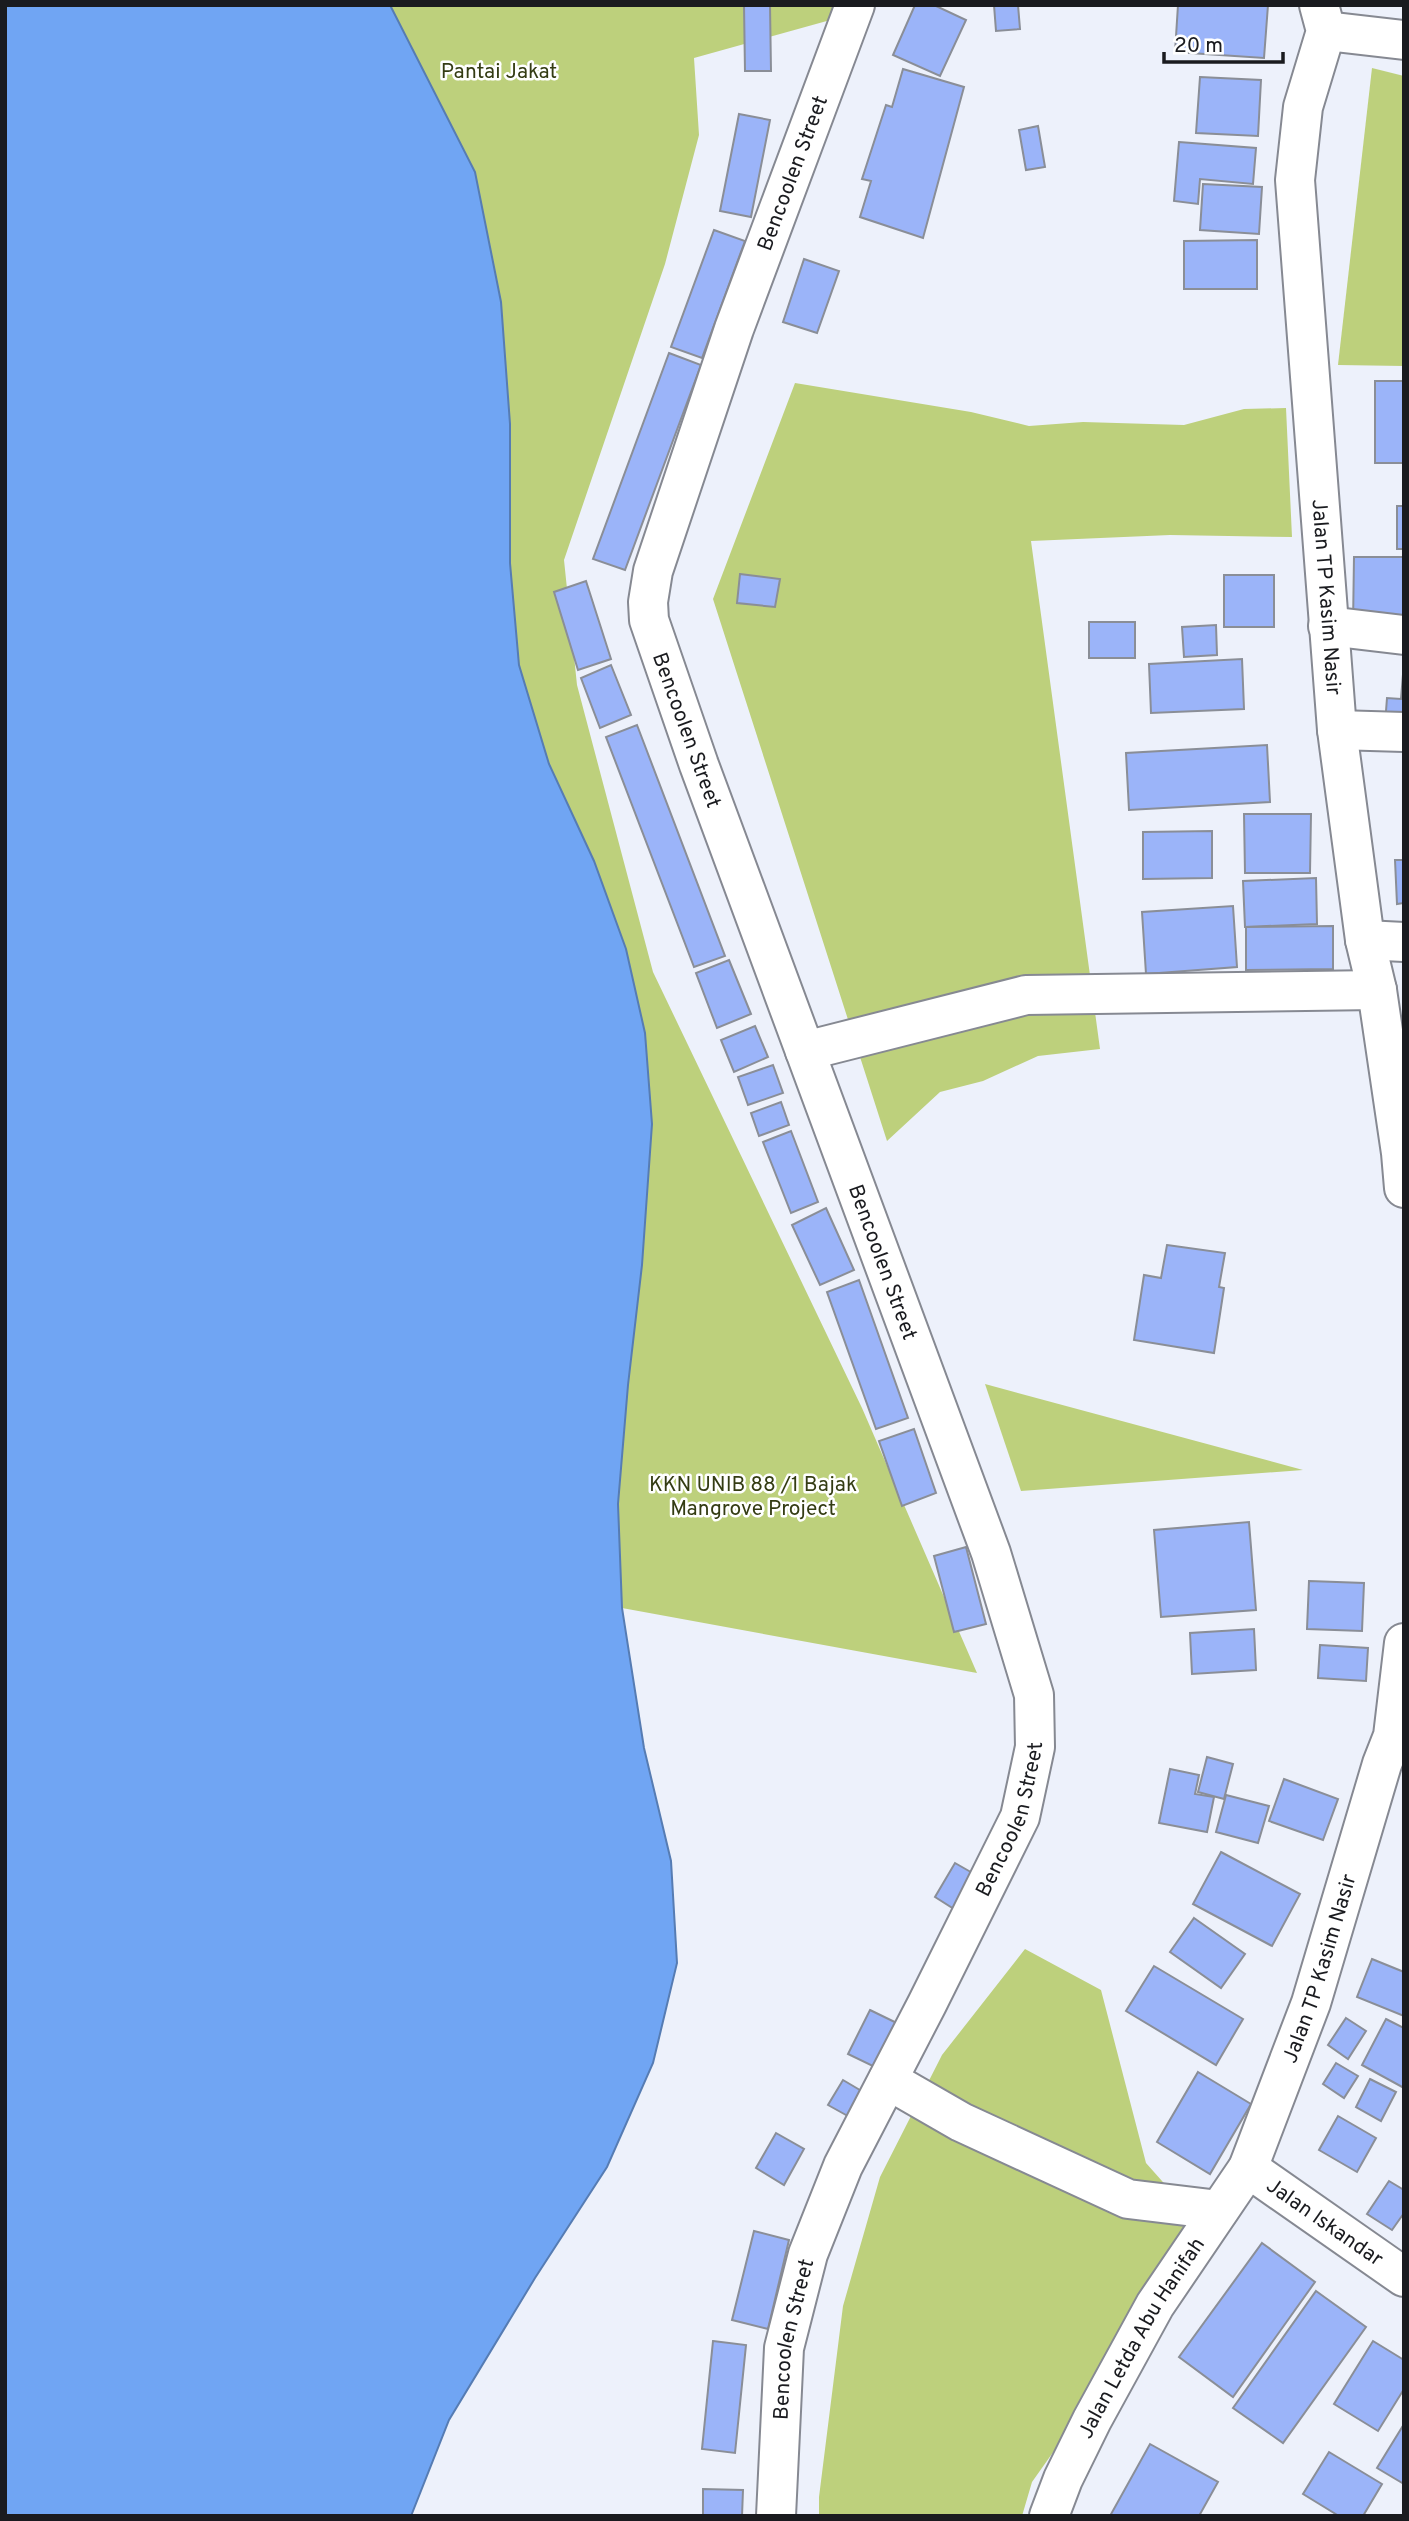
<svg xmlns="http://www.w3.org/2000/svg" width="1409" height="2521" font-family="Overpass,sans-serif">
<rect width="100%" height="100%" fill="#edf1fb"/>
<g fill="#bdd07c">
<path d="M390,5h465l-3,9 -158,44 5,77 -34,129 -101,296 13,125 76,287 209,436 115,265 -355,-65 -4,-104 10,-119 14,-120 10,-141 -7,-91 -19,-84 -32,-88 -45,-97 -30,-99 -9,-102v-139l-9,-122 -26,-130z"/>
<path d="M1372,68l32,8v290l-66,-1z"/>
<path d="M795,383l176,29 58,14 54,-4 101,3 60,-16 42,-1 6,129 -122,-2 -139,6 69,508 -62,7 -55,25 -43,11 -53,49 -174,-542z"/>
<path d="M985,1384l318,86 -282,21z"/>
<path d="M1025,1949l76,41 45,173 56,63 -102,160 -68,96 -10,34h-203v-19l24,-191 37,-129 62,-122z"/>
</g>
<path fill="#70a5f3" stroke="#567cb3" stroke-width="2" d="M5,5h385l85,167 26,130 9,122v139l9,102 30,99 45,97 32,88 19,84 7,91 -10,141 -14,120 -10,119 4,104 22,140 27,113 6,102 -24,100 -46,104 -72,111 -86,142 -38,96h-406z"/>
<g fill="#9bb4f9" stroke="#8a8e97" stroke-width="2">
<path d="M744,5h26l1,66h-26z"/>
<path d="M915,5h19l32,15 -26,56 -47,-21z"/>
<path d="M994,5h24l2,24 -24,2z"/>
<path d="M1178,5h90l-4,53 -89,-6z"/>
<path d="M903,69l61,18 -41,151 -63,-21 11,-36 -9,-2 24,-74 6,2z"/>
<path d="M1200,77l61,3 -3,56 -62,-3z"/>
<path d="M739,114l31,6 -19,97 -31,-6z"/>
<path d="M1038,126l7,41 -19,3 -7,-40z"/>
<path d="M1179,142l77,6 -3,36 -53,-5 -2,25 -24,-3z"/>
<path d="M1203,184l59,3 -3,47 -59,-4z"/>
<path d="M714,230l31,11 -43,117 -31,-11z"/>
<path d="M1257,240v49h-73v-48z"/>
<path d="M804,259l35,12 -22,62 -34,-11z"/>
<path d="M669,353l32,12 -76,205 -32,-11z"/>
<rect x="1375" y="381" width="29" height="82"/>
<rect x="1397" y="506" width="7" height="43"/>
<path d="M1354,557h50v68h-51z"/>
<path d="M740,574l40,5 -5,28 -38,-4z"/>
<rect x="1224" y="575" width="50" height="52"/>
<path d="M586,581l25,78 -33,11 -24,-78z"/>
<rect x="1089" y="622" width="46" height="36"/>
<path d="M1216,625l1,30 -33,2 -2,-30z"/>
<path d="M1242,659l2,50 -93,4 -2,-49z"/>
<path d="M1404,662v63l-19,-1 2,-26 14,1z"/>
<path d="M611,665l20,50 -31,13 -19,-50z"/>
<path d="M637,725l88,231 -31,11 -88,-230z"/>
<path d="M1267,745l3,57 -141,8 -3,-57z"/>
<path d="M1244,814h67l-1,59h-65z"/>
<path d="M1212,831v47l-69,1v-47z"/>
<path d="M1395,860h9v43l-7,1z"/>
<path d="M1316,878l1,46 -72,3 -2,-46z"/>
<path d="M1233,906l4,61 -91,7 -4,-62z"/>
<path d="M1333,926v43l-87,1v-43z"/>
<path d="M729,960l22,54 -34,14 -21,-55z"/>
<path d="M755,1026l13,31 -34,15 -13,-32z"/>
<path d="M773,1065l10,28 -35,12 -10,-28z"/>
<path d="M781,1102l8,23 -30,11 -8,-23z"/>
<path d="M791,1131l27,71 -27,11 -28,-71z"/>
<path d="M826,1208l28,62 -34,15 -28,-60z"/>
<path d="M1167,1245l58,8 -6,34 5,1 -10,65 -80,-13 10,-65 17,3z"/>
<path d="M859,1280l49,138 -32,11 -49,-137z"/>
<path d="M914,1429l22,64 -34,13 -23,-65z"/>
<path d="M1249,1522l7,88 -95,7 -7,-87z"/>
<path d="M966,1547l20,77 -32,8 -20,-76z"/>
<path d="M1309,1581l55,2 -2,48 -55,-2z"/>
<path d="M1254,1629l2,41 -64,4 -2,-41z"/>
<path d="M1320,1645l48,3 -2,33 -48,-3z"/>
<path d="M1207,1757l26,7 -9,35 -26,-7z"/>
<path d="M1170,1769l29,6 -4,19 19,3 -7,35 -48,-9z"/>
<path d="M1284,1779l54,20 -15,41 -54,-19z"/>
<path d="M1226,1795l43,11 -11,37 -42,-11z"/>
<path d="M1221,1852l79,42 -28,52 -79,-42z"/>
<path d="M955,1863l28,16 -21,35 -27,-17z"/>
<path d="M1194,1918l51,36 -24,34 -51,-36z"/>
<path d="M1372,1959l32,13v44l-47,-19z"/>
<path d="M1154,1966l89,53 -27,46 -90,-54z"/>
<path d="M870,2010l33,16 -22,44 -33,-16z"/>
<path d="M1346,2018l20,13 -18,28 -20,-14z"/>
<path d="M1386,2019l18,9v60l-42,-23z"/>
<path d="M1336,2063l22,13 -14,22 -21,-14z"/>
<path d="M1198,2072l53,32 -41,70 -53,-32z"/>
<path d="M1370,2079l26,13 -15,29 -25,-14z"/>
<path d="M843,2080l27,16 -15,24 -27,-15z"/>
<path d="M1338,2116l38,22 -19,34 -38,-22z"/>
<path d="M776,2133l28,16 -20,36 -28,-17z"/>
<path d="M1389,2181l15,9v23l-12,17 -25,-16z"/>
<path d="M754,2231l35,9 -21,89 -36,-9z"/>
<path d="M1262,2243l53,39 -82,115 -54,-40z"/>
<path d="M1316,2291l50,36 -83,116 -50,-35z"/>
<path d="M713,2341l33,4 -11,108 -33,-4z"/>
<path d="M1373,2341l31,19v29l-26,42 -44,-27z"/>
<path d="M1404,2424v60l-27,-16z"/>
<path d="M1150,2444l68,38 -19,34h-89z"/>
<path d="M1329,2452l53,32 -19,32h-24l-36,-22z"/>
<path d="M703,2489l40,1 -1,26h-39z"/>
</g>
<g fill="none" stroke-linecap="round" stroke-linejoin="round">
<defs>
<g id="minor">
<path id="s1" d="M1319,5l7,26 -23,76 -8,73 42,550 28,210 12,50 24,163 3,35"/>
<path d="M1326,31l78,9"/>
<path d="M1328,626l76,9"/>
<path d="M1337,730l67,2"/>
<path d="M1365,940l39,2"/>
<path d="M805,1051l221,-56 351,-5"/>
<path d="M888,2080l73,42 167,77 91,11"/>
<path id="s2" d="M1248,2168l156,109"/>
<path id="s3" d="M1049,2516l14,-37 29,-59 63,-115 93,-137 63,-165 71,-239 11,-28 11,-93"/>
</g>
<g id="major">
<path id="s4" d="M776,2516l8,-168 24,-94 35,-88 84,-162 93,-187 15,-70 -1,-52 -43,-142 -292,-788 -50,-145 -1,-18 5,-31 81,-242 121,-324"/>
</g>
</defs>
<use href="#minor" stroke="#868992" stroke-width="42"/>
<use href="#major" stroke="#868992" stroke-width="42"/>
<use href="#minor" stroke="#fff" stroke-width="38"/>
<use href="#major" stroke="#fff" stroke-width="38"/>
</g>
<g text-anchor="middle" stroke-width="5" stroke-linejoin="round" paint-order="stroke">
<g font-size="21" fill="#343c13" stroke="#fff">
<text x="499" y="78">Pantai Jakat</text>
<text x="753" y="1491">KKN UNIB 88 /1 Bajak<tspan x="753" dy="24">Mangrove Project</tspan></text>
</g>
<g font-size="21" fill="#1a1b1f" stroke="#fff">
<text dy="7" stroke="none"><textPath href="#s4" startOffset="2488">Bencoolen Street</textPath></text>
<text dy="7" stroke="none"><textPath href="#s1" startOffset="598">Jalan TP Kasim Nasir</textPath></text>
<text transform="translate(687 730) rotate(70)" y="7">Bencoolen Street</text>
<text transform="translate(883 1262) rotate(70)" y="7">Bencoolen Street</text>
<text dy="7" stroke="none"><textPath href="#s4" startOffset="746">Bencoolen Street</textPath></text>
<text dy="7" stroke="none"><textPath href="#s3" startOffset="614">Jalan TP Kasim Nasir</textPath></text>
<text dy="7" stroke="none"><textPath href="#s2" startOffset="94">Jalan Iskandar</textPath></text>
<text dy="7" stroke="none"><textPath href="#s3" startOffset="201">Jalan Letda Abu Hanifah</textPath></text>
<text dy="7" stroke="none"><textPath href="#s4" startOffset="178">Bencoolen Street</textPath></text>
</g>
</g>
<rect width="1409" height="2521" fill="none" stroke="#1a1b1f" stroke-width="14"/>
<path d="M1164 52v10h119v-10" fill="none" stroke="#1a1b1f" stroke-width="3.5"/>
<text x="1174" y="52" font-size="21" fill="#1a1b1f" stroke="#ffffff" stroke-width="5" paint-order="stroke">20 m</text>
</svg>
